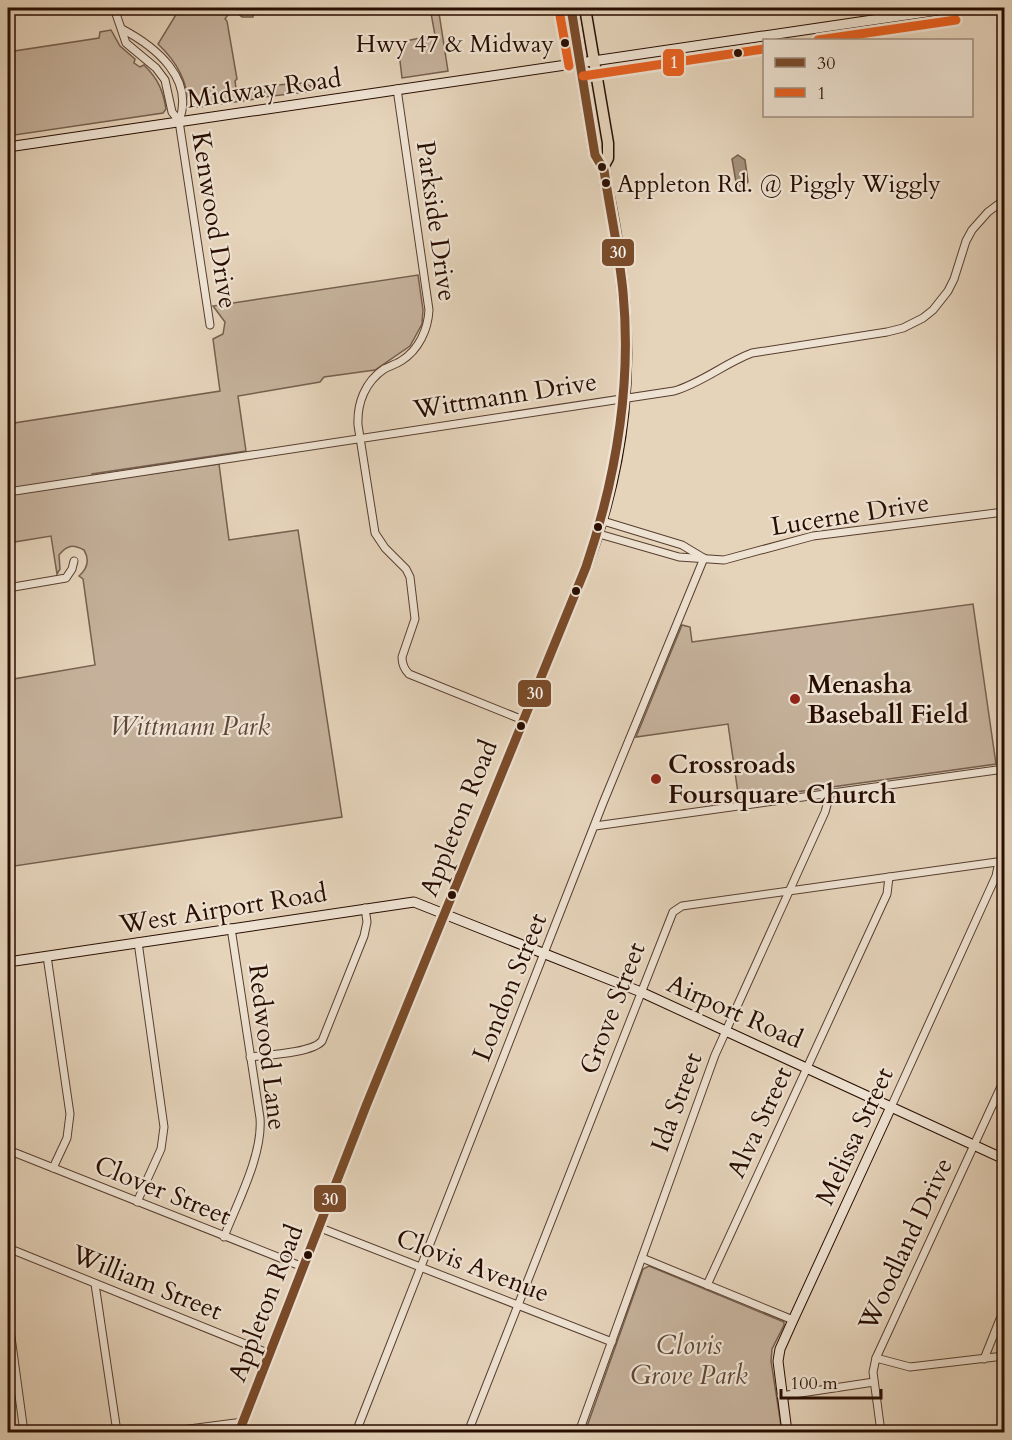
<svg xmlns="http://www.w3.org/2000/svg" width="1012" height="1440" font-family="Cardo,serif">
<rect width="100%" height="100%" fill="#e5d3ba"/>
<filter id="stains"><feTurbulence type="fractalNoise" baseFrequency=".00333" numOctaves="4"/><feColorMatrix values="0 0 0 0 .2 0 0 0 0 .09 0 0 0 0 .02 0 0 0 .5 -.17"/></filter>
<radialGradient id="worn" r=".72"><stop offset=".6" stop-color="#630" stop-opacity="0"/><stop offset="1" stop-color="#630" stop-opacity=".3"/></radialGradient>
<g fill="#c5b19b" stroke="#765f4e" stroke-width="1.5">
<path d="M180,8h74l-1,9h-11l-10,-8 -7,10 2,2 10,58 -2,2 1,7 26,-2 1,12 -71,10 -2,-1c-4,-27 -12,-44 -32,-63z"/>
<path d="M430,8h10l-1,5 9,58 -46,7 -2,-17 6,-20 29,-6z"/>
<path d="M111,30l9,16 15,13 -1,4 6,4 4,-2c14,14 19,25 22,44l-3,4 -155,23v-84l91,-14 1,-6z"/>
<path d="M304,83l8,4 1,4 -48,6 -2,-11z"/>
<path d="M418,275l5,35 -1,14 -12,22 -35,24 -51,7 -4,5 -82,14 8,55 -154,23 1,8 126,-18 10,76 69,-10 44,287 -334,50v-187l87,-15 -12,-86 -4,-3c9,-8 11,-16 5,-26 -11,-6 -17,-5 -25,5l1,14 -3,5 -6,-38 -43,7v-119l212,-33 -7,-52 10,-5 2,-12 -12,-16z"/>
<path d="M973,604l23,160 -257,36 -11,-76 -92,13 46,-112 8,2 2,15z"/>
<path d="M649,1266l135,56v3l-12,24 -1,12 11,71h-197l58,-163z"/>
</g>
<path fill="#a5907b" stroke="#735c4a" stroke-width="1.5" d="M738,155l7,5 3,22 -3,3 -5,1 -4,-4 -4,-23z"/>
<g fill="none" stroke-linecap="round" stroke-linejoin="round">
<defs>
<g id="street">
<path d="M114,8l12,35 30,25 9,12 7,32 7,9"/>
<path d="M122,29c34,18 73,50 57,92l31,204"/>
<path d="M397,89l32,221c-1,19 -10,40 -28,51 -5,3 -11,5 -17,8 -19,13 -27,34 -26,56l17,108 10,15 21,21 4,8 5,42 -13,38c0,7 2,12 7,17l114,46"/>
<path d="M8,492l666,-101c28,-8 51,-28 78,-38l135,-21 16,-4 20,-10 10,-8 15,-19 6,-12 12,-38 6,-11 16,-18 16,-12"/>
<path d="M603,521l79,24 20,12"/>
<path d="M599,534l80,23 45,3 89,-24 191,-24"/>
<path d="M8,588l58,-10 6,-9 2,-8"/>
<path d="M595,826l409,-57"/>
<path d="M47,956l23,158 -3,24 -14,30"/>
<path d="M250,1057c17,-2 62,-4 72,-16l42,-105 3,-14 -2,-14"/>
<path d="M891,1107l105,-231 3,-14"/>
<path d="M8,1150l295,117"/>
<path d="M137,1202l24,-53 3,-22 -26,-185"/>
<path d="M318,1227l294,115"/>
<path d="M224,1237c13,-34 39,-82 36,-119l-29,-190"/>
<path d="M8,1248l262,106"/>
<path d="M642,1258l151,62"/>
<path d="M95,1284l22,148"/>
<path d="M707,1285l180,-391 2,-17"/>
<path d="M8,1315l16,117"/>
<path d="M876,1358l34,9 94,-11"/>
<path d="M984,1359l20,-50"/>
<path d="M781,1396l93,-14"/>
<path d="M166,1432l77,-10"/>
<path d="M356,1432l247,-629 101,-245"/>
<path d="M468,1432l205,-520 9,-6 322,-45"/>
<path d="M579,1432l136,-377 110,-243 5,-18"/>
<path d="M881,1432l-8,-60 3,-14 128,-278"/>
</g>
<g id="secondary">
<path d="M8,147l946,-139"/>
<path d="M8,962l406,-60 227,90 363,167"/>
<path d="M787,1432l-9,-71 2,-12 13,-29 98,-213"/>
</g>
<g id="primary">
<path d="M585,8l23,135v15l-5,9"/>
<path d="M239,1432l127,-326 220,-539c39,-106 49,-203 32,-315 -3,-23 -7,-45 -12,-68 -1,-5 -1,-13 -3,-18 -3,-4 -5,-7 -8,-11l-24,-147"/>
</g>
</defs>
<use href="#street" stroke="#573e2f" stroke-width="9"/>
<use href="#secondary" stroke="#280d01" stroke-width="11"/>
<use href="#primary" stroke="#280d01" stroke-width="13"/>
<use href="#street" stroke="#eee2d2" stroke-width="7"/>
<use href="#secondary" stroke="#eee2d2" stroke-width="9"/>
<use href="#primary" stroke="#e5d3ba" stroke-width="10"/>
<defs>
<path id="bus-1" d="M239,1432l127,-326 220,-539c30,-89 46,-180 37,-275 -4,-41 -13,-81 -19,-122l-9,-15 -24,-147"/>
<g id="bus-2">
<path d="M559,10l10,56"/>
<path d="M818,40l138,-20"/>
<path d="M583,76l181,-27"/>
</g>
</defs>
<use href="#bus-1" stroke="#eee2d2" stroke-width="14"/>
<use href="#bus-2" stroke="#eee2d2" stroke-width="14"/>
<use href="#bus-1" stroke="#7a4b2a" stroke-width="9"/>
<use href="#bus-2" stroke="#e86120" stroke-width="9"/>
</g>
<g fill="#280d01" stroke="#eee2d2" stroke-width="2">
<circle cx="565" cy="43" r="5"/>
<circle cx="738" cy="53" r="5"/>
<circle cx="602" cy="167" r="5"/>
<circle cx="606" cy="183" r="5"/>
<circle cx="598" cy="527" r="5"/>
<circle cx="576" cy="591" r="5"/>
<circle cx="521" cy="726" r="5"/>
<circle cx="452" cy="895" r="5"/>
<circle cx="308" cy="1255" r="5"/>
</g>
<g fill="#8f2418" stroke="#eee2d2" stroke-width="2">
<circle cx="795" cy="699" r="6"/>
<circle cx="656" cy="779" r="6"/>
</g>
<g text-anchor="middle" stroke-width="4.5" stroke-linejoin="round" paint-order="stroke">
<g font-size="24" fill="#280d01" stroke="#eee2d2" text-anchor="end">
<text x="554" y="52">Hwy 47 &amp; Midway</text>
<text x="617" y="192" text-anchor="start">Appleton Rd. @ Piggly Wiggly</text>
</g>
<g font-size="26" fill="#280d01" stroke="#eee2d2">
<text transform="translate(264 88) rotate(-8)" y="9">Midway Road</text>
<text transform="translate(215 220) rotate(81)" y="9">Kenwood Drive</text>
<text transform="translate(437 221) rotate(82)" y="9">Parkside Drive</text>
<text transform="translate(505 395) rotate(-9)" y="9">Wittmann Drive</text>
<text transform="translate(850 514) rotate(-9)" y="9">Lucerne Drive</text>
<text transform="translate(458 818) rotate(-68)" y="9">Appleton Road</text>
<text transform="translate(223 908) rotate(-9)" y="9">West Airport Road</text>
<text transform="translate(509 987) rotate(-68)" y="9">London Street</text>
<text transform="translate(612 1008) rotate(-69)" y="9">Grove Street</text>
<text transform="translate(735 1011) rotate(24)" y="9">Airport Road</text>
<text transform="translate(268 1047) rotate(83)" y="9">Redwood Lane</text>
<text transform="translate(676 1102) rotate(-70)" y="9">Ida Street</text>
<text transform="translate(759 1122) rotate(-65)" y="9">Alva Street</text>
<text transform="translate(854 1136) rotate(-65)" y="9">Melissa Street</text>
<text transform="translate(163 1190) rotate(22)" y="9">Clover Street</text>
<text transform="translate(905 1244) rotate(-65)" y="9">Woodland Drive</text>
<text transform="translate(473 1265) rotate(21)" y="9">Clovis Avenue</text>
<text transform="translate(147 1282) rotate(22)" y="9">William Street</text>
<text transform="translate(265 1303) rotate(-69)" y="9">Appleton Road</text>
</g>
<g font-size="26" font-weight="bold" fill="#280d01" stroke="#eee2d2" text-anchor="start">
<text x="807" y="693">Menasha<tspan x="807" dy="30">Baseball Field</tspan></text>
<text x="668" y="773">Crossroads<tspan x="668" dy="30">Foursquare Church</tspan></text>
</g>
<g font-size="26" font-style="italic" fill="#5f4637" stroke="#eee2d2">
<text x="190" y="735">Wittmann Park</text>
<text x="689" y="1354">Clovis<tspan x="689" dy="30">Grove Park</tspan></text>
</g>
</g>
<g stroke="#eee2d2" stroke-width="2">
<rect x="662" y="48" width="23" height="29" rx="6" fill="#e86120"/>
<rect x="601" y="238" width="34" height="29" rx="6" fill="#7a4b2a"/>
<rect x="517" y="679" width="35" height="29" rx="6" fill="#7a4b2a"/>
<rect x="313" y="1184" width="34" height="29" rx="6" fill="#7a4b2a"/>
</g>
<g font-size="16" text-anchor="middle" font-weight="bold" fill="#fff">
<text x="674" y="68">1</text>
<text x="618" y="258">30</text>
<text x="535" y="699">30</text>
<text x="330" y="1205">30</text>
</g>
<rect width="1012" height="1440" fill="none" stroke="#e5d3ba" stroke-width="30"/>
<rect x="9" y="9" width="994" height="1422" fill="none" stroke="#280d01" stroke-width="3"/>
<rect x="15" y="15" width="982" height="1410" fill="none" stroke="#280d01" stroke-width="1.5"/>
<rect x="763" y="39" width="210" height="78" fill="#eee2d2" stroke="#9f8d7e" stroke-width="1.5"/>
<rect x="775" y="58" width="30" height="9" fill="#7a4b2a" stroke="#9f8d7e" stroke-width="1.5"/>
<text x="817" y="69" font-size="18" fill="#280d01">30</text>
<rect x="775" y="88" width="30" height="9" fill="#e86120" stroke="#9f8d7e" stroke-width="1.5"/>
<text x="817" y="99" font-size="18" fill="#280d01">1</text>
<path d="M781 1389v9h100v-9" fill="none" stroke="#280d01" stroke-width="3"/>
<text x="790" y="1389" font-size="18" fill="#280d01" stroke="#eee2d2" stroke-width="4.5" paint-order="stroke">100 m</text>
<rect width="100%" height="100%" filter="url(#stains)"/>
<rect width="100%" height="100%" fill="url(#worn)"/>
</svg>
